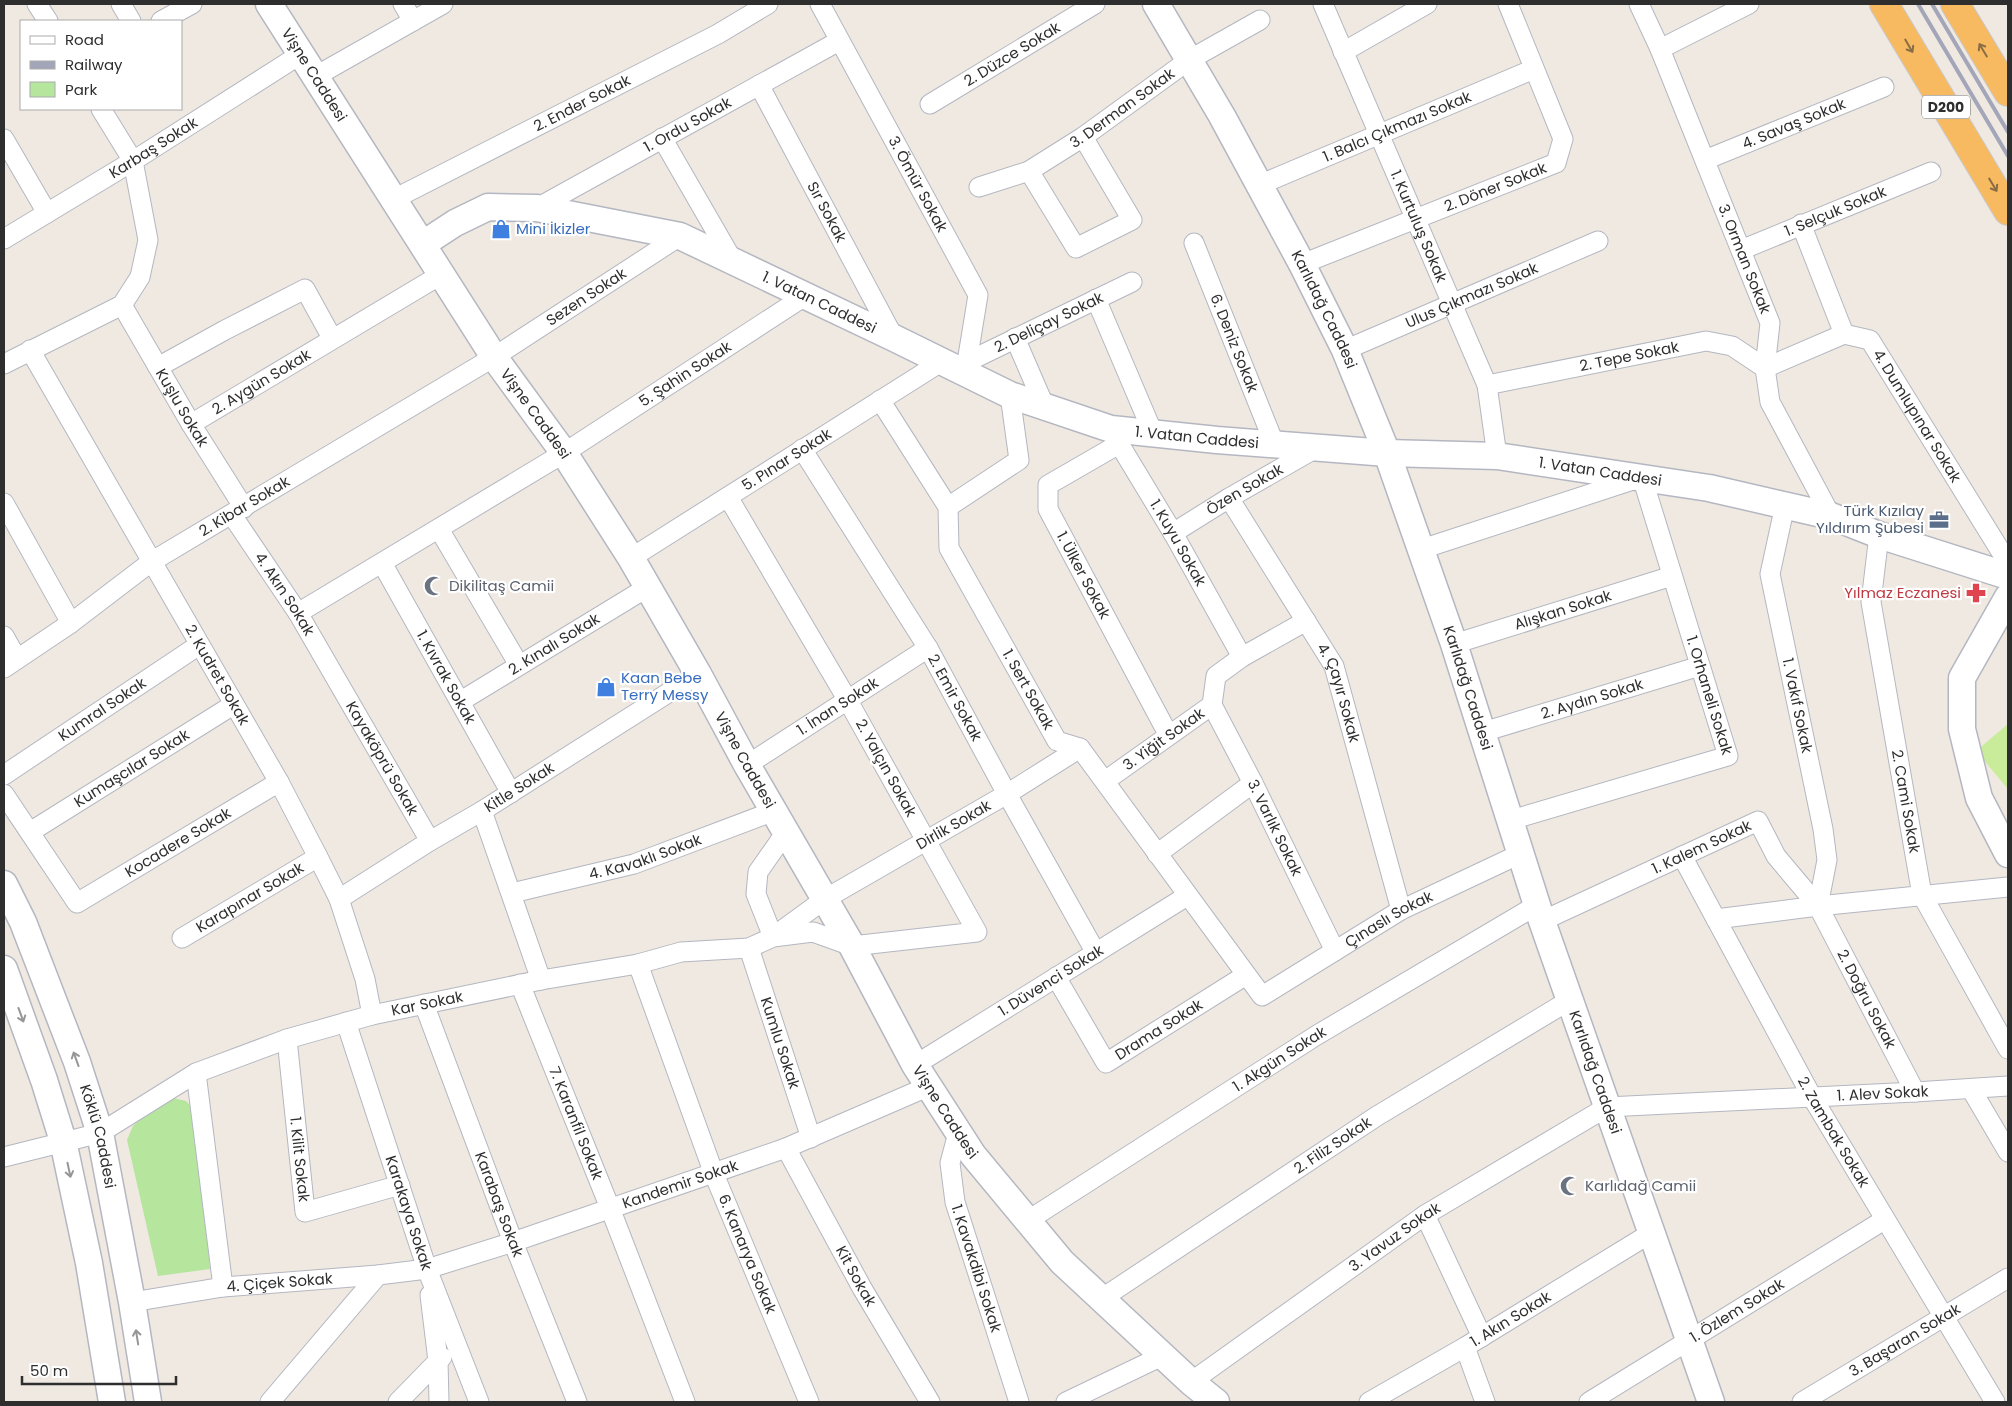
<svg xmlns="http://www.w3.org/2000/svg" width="2012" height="1406" font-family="Poppins,sans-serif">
<rect width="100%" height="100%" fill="#efe9e1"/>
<path fill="#b6e59e" d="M173,1098l13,3 9,10 15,158 -52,7 -31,-136 6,-14 9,-9z"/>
<path fill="#c9ec9a" d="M2008,724v65l-32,-38z"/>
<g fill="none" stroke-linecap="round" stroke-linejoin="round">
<defs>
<g id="minor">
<path d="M37,4l11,17"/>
<path d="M121,4l10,17"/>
<path d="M403,4l10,17"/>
<path id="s1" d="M820,4l158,291 -11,67 -5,9"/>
<path id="s2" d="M1323,4l164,381 10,71"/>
<path id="s3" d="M1639,4l21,45 110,274 -5,45 5,34 61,114"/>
<path d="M161,21l31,-17"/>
<path d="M1660,49l89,-45"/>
<path d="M1343,52l84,-48"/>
<path d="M316,76l127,-72"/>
<path id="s4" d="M759,85l135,253"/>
<path id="s5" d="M930,104l165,-100"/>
<path d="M662,138l71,123"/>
<path d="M4,139l43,74"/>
<path id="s6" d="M1705,160l179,-73"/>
<path d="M1029,171l47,77 56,-28 -49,-83"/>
<path id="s7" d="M1259,185l275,-116"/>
<path id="s8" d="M979,187l50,-16 54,-34 106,-77 71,-40"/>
<path id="s9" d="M394,199l324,-165 50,-30"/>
<path id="s10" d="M537,208l302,-167"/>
<path id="s11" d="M1801,224l43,110 26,6 138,223"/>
<path id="s12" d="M4,239l129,-78 168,-107"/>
<path id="s13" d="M1194,243l80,200"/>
<path id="s14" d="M1741,250l190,-78"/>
<path id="s15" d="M1302,264l254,-101 7,-24 -55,-135"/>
<path d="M1096,299l57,134"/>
<path id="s16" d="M122,305l69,119 53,84"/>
<path d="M1015,338l29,67"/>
<path id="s17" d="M30,350l249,432 39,75 21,42 26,80 7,36"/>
<path id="s18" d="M1345,350l253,-109"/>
<path id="s19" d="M967,362l165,-80"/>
<path d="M4,364l118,-59 18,-28 8,-37 -15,-79 -32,-52"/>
<path d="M158,367l67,-37 80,-41 27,49"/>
<path id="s20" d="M1487,385l219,-44 26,5 33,22 79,-34"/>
<path id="s21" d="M880,400l68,107 1,41 108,193 23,7 182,248 139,-86 121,-57"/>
<path id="s22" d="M191,424l251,-150"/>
<path id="s23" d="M1112,432l61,101 69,124"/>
<path id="s24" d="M1119,444l-71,41v24l120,225"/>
<path id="s25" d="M802,449l126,199 79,146 89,159"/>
<path id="s26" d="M1229,498l105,168 67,244"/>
<path d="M4,503l67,120"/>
<path id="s27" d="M1785,505l-15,69 53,255 4,31 -9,46"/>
<path d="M948,507l71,-47 -9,-65"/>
<path id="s28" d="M232,515l66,98 132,228"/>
<path d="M439,529l80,136"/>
<path id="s29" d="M1173,533l56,-35 89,-51"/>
<path id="s30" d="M1879,535l-8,67 51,293 86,154"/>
<path id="s31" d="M1422,549l220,-72 86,279 -217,64"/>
<path id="s32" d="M631,558l310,-196"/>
<path id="s33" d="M382,563l129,230"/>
<path id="s34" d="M298,613l266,-160 241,-157"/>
<path d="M4,636l13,23"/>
<path id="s35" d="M1454,644l218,-68"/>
<path id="s36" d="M4,668l67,-45 80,-61 343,-205 186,-121"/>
<path id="s37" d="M461,701l187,-114"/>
<path id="s38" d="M1212,705l41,78 82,168"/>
<path id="s39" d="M1483,732l217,-66"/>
<path id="s40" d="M747,765l181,-117"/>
<path id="s41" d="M4,775l195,-130"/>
<path id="s42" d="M1105,781l107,-76 4,-29 26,-19 64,-36"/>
<path id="s43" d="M4,794l73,109 202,-121"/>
<path d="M482,811l59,169"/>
<path id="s44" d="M30,832l203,-127"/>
<path id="s45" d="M786,832l-28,40 -2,22 17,43 52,-38 182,-105 73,-46"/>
<path d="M1157,854l96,-71"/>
<path id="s46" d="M1682,856l130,241 183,305"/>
<path id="s47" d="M512,893l122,-29 140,-53"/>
<path id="s48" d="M339,899l91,-58 52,-30 216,-137"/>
<path id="s49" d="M1818,906l97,186"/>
<path d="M1716,919l102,-13"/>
<path id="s50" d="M1542,921l216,-100 18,35 42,50 190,-19"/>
<path id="s51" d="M182,938l136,-81"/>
<path id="s52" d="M749,948l62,190"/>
<path id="s53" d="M638,964l76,210 95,228"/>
<path id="s54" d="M1056,977l50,86 140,-88"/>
<path id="s55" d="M520,984l90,224 75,194"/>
<path id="s56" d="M424,1004l89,238 64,160"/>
<path id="s57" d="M346,1022l81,247 52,133"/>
<path id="s58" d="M287,1039l18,173 95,-27"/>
<path id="s59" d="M915,1065l272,-169"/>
<path d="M196,1073l27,214"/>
<path d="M1971,1089l37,63"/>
<path id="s60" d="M958,1133l-8,30 5,39 64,200"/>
<path id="s61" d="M786,1148l76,140 68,114"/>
<path id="s62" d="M4,1157l96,-24 96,-60 91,-34 85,-24 169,-35 97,-16 43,-12 68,-4 24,-11 40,-5 39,14 125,-14 -130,-233 -119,-202"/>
<path d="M1425,1215l57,122"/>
<path id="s63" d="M1027,1221l290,-186 220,-130"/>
<path d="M430,1295l8,66 1,41"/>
<path id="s64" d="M1101,1299l276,-183 193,-116"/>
<path id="s65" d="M132,1302l91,-15 155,-12 49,-6 86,-27 273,-94 141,-61"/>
<path d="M1465,1347l20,55"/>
<path id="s66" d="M1191,1382l234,-167 182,-108 308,-15 93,-6"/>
<path d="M270,1402l108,-127"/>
<path d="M398,1402l44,-45"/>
<path d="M1066,1402l96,-46"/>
<path id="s67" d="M1369,1402l96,-55 186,-114"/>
<path id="s68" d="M1589,1402l295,-182"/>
<path id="s69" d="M1802,1402l206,-124"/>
</g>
<g id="secondary">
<path id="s70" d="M269,4l225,353 70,96 67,105 67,116 49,91 105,181 63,119 58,90 89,107 129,120 25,20"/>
<path id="s71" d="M1156,4l66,112 80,148 43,86 42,103 67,191 88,277 169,481"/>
<path id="s72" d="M423,244l32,-21 33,-16 49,1 143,28 214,102 116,57 101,34 106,11 170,13 110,3 212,32 122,28 48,19 129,41"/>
<path d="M2008,597l-46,81v51l17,69 29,56"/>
<path id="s73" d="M4,884l19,38 54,140 23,71 32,169 16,100"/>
<path d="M4,969l40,111 19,61 26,122 23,139"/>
</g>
<g id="trunk">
<path d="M1884,4l124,207"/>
<path d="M1955,4l53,88"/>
</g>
</defs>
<use href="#minor" stroke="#b4b7c1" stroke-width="21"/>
<use href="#secondary" stroke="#b4b7c1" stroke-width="29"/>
<use href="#trunk" stroke="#c9c9c9" stroke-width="30"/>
<use href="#minor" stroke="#fff" stroke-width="19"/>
<use href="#secondary" stroke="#fff" stroke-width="26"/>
<use href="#trunk" stroke="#f8ba60" stroke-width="28"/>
<g stroke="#a3a6b8" stroke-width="4">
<path d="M1918,4l90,152"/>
<path d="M1932,4l76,128"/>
</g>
</g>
<defs><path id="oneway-shaft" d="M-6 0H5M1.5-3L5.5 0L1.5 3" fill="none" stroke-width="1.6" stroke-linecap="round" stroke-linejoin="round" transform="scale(1.25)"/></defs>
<g stroke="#896d44">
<use href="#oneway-shaft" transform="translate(1909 46) rotate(60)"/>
<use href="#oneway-shaft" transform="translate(1983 50) rotate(-121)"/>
<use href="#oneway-shaft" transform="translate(1993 185) rotate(59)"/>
</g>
<g stroke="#969696">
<use href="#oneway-shaft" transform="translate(21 1015) rotate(70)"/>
<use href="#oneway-shaft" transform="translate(76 1059) rotate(-110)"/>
<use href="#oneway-shaft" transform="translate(69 1170) rotate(78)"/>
<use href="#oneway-shaft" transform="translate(137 1337) rotate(-99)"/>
</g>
<defs>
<symbol id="shop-bare" viewBox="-9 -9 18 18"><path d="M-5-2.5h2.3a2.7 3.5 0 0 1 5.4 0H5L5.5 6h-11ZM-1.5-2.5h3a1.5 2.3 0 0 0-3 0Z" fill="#3f7fe0" stroke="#fff" stroke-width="2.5" paint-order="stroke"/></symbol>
<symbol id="office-bare" viewBox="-9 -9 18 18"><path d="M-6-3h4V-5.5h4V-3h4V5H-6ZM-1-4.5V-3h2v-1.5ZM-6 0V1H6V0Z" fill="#5c6f8a" stroke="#fff" stroke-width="2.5" paint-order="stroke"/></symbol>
<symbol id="mosque-bare" viewBox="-9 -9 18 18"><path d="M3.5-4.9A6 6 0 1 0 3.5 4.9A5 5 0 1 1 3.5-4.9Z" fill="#6b7280" stroke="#fff" stroke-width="2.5" paint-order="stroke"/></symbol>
<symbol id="pharmacy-bare" viewBox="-9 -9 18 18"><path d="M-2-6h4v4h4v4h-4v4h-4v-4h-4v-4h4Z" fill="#e0444e" stroke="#fff" stroke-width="2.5" paint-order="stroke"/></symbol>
</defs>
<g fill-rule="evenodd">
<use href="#shop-bare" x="487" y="215" width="28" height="28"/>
<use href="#office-bare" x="1925" y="506" width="28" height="28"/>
<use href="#mosque-bare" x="420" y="572" width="28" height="28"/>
<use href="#pharmacy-bare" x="1962" y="579" width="28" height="28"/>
<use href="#shop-bare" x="592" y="673" width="28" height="28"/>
<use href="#mosque-bare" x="1556" y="1172" width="28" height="28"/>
</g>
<g text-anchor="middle" stroke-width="4.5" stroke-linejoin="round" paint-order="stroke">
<rect fill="#fff" stroke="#6d6d6d" stroke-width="1" x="1922" y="95.5" width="48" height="23" rx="4"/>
<g font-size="14" font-weight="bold" fill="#2e2e2e">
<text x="1946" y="112">D200</text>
</g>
<g font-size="15" fill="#2e2e2e" stroke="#fff">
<text dy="5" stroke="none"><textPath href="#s5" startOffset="96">2. Düzce Sokak</textPath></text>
<text dy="5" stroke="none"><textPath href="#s70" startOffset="84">Vişne Caddesi</textPath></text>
<text dy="5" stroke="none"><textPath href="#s9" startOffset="211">2. Ender Sokak</textPath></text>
<text dy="5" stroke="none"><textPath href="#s8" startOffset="165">3. Derman Sokak</textPath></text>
<text dy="5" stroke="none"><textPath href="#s6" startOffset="96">4. Savaş Sokak</textPath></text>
<text dy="5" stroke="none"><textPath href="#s10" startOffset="172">1. Ordu Sokak</textPath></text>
<text dy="5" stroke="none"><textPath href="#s7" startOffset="150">1. Balcı Çıkmazı Sokak</textPath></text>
<text dy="5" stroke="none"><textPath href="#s12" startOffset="175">Karbaş Sokak</textPath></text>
<text dy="5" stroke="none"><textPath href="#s1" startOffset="205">3. Ömür Sokak</textPath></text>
<text dy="5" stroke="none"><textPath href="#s15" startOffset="208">2. Döner Sokak</textPath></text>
<text dy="5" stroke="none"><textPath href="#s14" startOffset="102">1. Selçuk Sokak</textPath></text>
<text dy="5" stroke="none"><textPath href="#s4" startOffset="144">Sır Sokak</textPath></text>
<text dy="5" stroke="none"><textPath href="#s2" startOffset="242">1. Kurtuluş Sokak</textPath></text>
<text dy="5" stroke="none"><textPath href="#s3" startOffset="276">3. Orman Sokak</textPath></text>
<text dy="5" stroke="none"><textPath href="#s18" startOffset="138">Ulus Çıkmazı Sokak</textPath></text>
<text dy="5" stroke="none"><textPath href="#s36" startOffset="691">Sezen Sokak</textPath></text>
<text dy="5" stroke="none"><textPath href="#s72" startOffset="424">1. Vatan Caddesi</textPath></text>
<text dy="5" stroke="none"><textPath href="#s71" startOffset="349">Karlıdağ Caddesi</textPath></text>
<text dy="5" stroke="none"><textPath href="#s19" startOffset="91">2. Deliçay Sokak</textPath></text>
<text dy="5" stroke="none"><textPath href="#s13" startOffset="108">6. Deniz Sokak</textPath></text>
<text dy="5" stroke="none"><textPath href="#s20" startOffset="145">2. Tepe Sokak</textPath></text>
<text dy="5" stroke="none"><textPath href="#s34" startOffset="455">5. Şahin Sokak</textPath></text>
<text dy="5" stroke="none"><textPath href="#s22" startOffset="82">2. Aygün Sokak</textPath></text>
<text dy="5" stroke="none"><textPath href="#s16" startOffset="119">Kuşlu Sokak</textPath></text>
<text dy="5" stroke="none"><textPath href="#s70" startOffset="489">Vişne Caddesi</textPath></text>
<text dy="5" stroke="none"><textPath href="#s11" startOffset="234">4. Dumlupınar Sokak</textPath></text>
<text dy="5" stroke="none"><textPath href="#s72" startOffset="829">1. Vatan Caddesi</textPath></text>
<text dy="5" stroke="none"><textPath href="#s32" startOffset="184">5. Pınar Sokak</textPath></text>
<text dy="5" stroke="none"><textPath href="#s72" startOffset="1234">1. Vatan Caddesi</textPath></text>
<text dy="5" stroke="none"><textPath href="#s29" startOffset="84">Özen Sokak</textPath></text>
<text dy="5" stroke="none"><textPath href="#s36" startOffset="290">2. Kibar Sokak</textPath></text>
<text dy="5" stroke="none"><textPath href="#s23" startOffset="129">1. Kuyu Sokak</textPath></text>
<text dy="5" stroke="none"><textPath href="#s24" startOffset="181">1. Ülker Sokak</textPath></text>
<text dy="5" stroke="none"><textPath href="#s28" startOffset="95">4. Akın Sokak</textPath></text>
<text dy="5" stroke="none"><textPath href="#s35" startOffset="114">Alışkan Sokak</textPath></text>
<text dy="5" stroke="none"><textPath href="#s37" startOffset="109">2. Kınalı Sokak</textPath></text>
<text dy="5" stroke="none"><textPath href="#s17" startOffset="375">2. Kudret Sokak</textPath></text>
<text dy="5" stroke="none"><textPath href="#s33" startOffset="131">1. Kıvrak Sokak</textPath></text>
<text dy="5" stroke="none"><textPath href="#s71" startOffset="754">Karlıdağ Caddesi</textPath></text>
<text dy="5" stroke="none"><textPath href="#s21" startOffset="330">1. Sert Sokak</textPath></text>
<text dy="5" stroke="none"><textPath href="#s26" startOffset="225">4. Çayır Sokak</textPath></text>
<text dy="5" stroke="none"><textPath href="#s31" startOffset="460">1. Orhaneli Sokak</textPath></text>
<text dy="5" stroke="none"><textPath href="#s25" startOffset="292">2. Emir Sokak</textPath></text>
<text dy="5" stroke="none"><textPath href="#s39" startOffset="114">2. Aydın Sokak</textPath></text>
<text dy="5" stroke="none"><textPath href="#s27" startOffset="205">1. Vakıf Sokak</textPath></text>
<text dy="5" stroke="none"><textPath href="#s40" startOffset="108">1. İnan Sokak</textPath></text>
<text dy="5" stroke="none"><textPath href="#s41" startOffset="118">Kumral Sokak</textPath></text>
<text dy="5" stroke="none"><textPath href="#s42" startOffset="72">3. Yiğit Sokak</textPath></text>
<text dy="5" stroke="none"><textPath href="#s28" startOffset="286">Kayaköprü Sokak</textPath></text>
<text dy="5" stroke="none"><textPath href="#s70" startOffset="894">Vişne Caddesi</textPath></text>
<text transform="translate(886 768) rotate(61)" y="5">2. Yalçın Sokak</text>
<text dy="5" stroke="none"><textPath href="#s44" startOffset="120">Kumaşcılar Sokak</textPath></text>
<text dy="5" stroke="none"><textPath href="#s48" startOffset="212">Kitle Sokak</textPath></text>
<text dy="5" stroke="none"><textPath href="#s30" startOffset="270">2. Cami Sokak</textPath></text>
<text dy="5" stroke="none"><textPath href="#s45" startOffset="330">Dirlik Sokak</textPath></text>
<text dy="5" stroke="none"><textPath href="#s38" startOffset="138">3. Varlık Sokak</textPath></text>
<text dy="5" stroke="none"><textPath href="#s43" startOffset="249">Kocadere Sokak</textPath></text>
<text dy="5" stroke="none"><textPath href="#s50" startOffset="176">1. Kalem Sokak</textPath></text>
<text dy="5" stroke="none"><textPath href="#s47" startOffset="138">4. Kavaklı Sokak</textPath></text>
<text dy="5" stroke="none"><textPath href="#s51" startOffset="79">Karapınar Sokak</textPath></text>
<text dy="5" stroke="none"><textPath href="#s21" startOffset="869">Çınaslı Sokak</textPath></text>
<text dy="5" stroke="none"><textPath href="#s59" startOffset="160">1. Düvenci Sokak</textPath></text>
<text dy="5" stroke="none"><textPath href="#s49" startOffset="105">2. Doğru Sokak</textPath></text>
<text dy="5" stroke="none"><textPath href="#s62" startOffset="454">Kar Sokak</textPath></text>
<text dy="5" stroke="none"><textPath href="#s54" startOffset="162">Drama Sokak</textPath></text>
<text dy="5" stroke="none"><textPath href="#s52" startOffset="100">Kumlu Sokak</textPath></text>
<text dy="5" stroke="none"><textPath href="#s63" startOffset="300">1. Akgün Sokak</textPath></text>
<text dy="5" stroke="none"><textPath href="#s71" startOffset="1159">Karlıdağ Caddesi</textPath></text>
<text dy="5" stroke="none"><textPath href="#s66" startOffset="775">1. Alev Sokak</textPath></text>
<text dy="5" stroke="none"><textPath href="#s70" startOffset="1299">Vişne Caddesi</textPath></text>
<text dy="5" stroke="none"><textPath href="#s55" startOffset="150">7. Karanfil Sokak</textPath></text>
<text dy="5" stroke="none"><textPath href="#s46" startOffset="315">2. Zambak Sokak</textPath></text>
<text dy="5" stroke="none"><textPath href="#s73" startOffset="270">Köklü Caddesi</textPath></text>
<text dy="5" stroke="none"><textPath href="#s64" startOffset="278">2. Filiz Sokak</textPath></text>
<text dy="5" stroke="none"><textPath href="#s58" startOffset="121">1. Kilit Sokak</textPath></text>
<text dy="5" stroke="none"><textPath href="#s65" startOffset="564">Kandemir Sokak</textPath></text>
<text dy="5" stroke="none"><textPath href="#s56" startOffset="214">Karabaş Sokak</textPath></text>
<text dy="5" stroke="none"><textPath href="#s57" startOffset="201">Karakaya Sokak</textPath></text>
<text dy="5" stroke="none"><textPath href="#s66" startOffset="250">3. Yavuz Sokak</textPath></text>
<text dy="5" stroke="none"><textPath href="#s53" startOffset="310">6. Kanarya Sokak</textPath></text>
<text dy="5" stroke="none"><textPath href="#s60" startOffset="140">1. Kavakdibi Sokak</textPath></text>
<text dy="5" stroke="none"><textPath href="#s61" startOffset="146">Kit Sokak</textPath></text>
<text dy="5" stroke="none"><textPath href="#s65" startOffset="149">4. Çiçek Sokak</textPath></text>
<text dy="5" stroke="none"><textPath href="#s68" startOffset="174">1. Özlem Sokak</textPath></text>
<text dy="5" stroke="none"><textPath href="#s67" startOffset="164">1. Akın Sokak</textPath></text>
<text dy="5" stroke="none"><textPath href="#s69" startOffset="120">3. Başaran Sokak</textPath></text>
</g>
<g font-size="15" fill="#366cbe" stroke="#fff" text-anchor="start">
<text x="516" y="234">Mini İkizler</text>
<text x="621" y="683">Kaan Bebe<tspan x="621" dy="17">Terry Messy</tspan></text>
</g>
<g font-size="15" fill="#4e5e75" stroke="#fff" text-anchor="end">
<text x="1924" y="516">Türk Kızılay<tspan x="1924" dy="17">Yıldırım Şubesi</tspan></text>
</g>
<g font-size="15" fill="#5b616d" stroke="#fff" text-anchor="start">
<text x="449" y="591">Dikilitaş Camii</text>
<text x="1585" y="1191">Karlıdağ Camii</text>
</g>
<g font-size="15" fill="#be3a42" stroke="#fff" text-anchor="end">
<text x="1961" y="598">Yılmaz Eczanesi</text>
</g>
</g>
<rect width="2012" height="1406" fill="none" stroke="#2e2e2e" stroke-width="10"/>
<rect x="20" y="20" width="162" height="90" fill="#ffffff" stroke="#ababab"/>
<rect x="30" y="36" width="25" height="8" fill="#ffffff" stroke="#ababab"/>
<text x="65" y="45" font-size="15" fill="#2e2e2e">Road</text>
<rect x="30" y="61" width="25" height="8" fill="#a3a6b8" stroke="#ababab"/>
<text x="65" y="70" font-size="15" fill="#2e2e2e">Railway</text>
<rect x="30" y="82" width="25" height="15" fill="#b6e59e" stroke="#ababab"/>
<text x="65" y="95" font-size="15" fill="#2e2e2e">Park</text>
<path d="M22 1376v8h154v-8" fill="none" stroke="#2e2e2e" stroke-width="2.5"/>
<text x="30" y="1376" font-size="15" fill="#2e2e2e" stroke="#ffffff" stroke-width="4" paint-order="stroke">50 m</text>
</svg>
